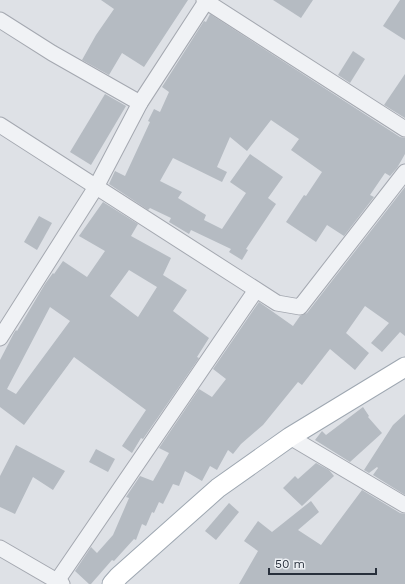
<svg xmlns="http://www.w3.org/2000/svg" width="405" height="584" font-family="'Work Sans',sans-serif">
<rect width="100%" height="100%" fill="#dee1e6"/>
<g fill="#b5bbc2" fill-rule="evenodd">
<path d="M101,0h87l-44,67 -22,-14 -13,22 -27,-15 14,-25 18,-26z"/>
<path d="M273,0h40l-12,18z"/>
<path d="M400,0h5v40l-22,-14z"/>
<path d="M210,14l190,123 5,1v16l-8,14 -7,8 -5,-3 -15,22 4,2 -30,39 -17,-11 -11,17 -30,-20 18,-27 2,1 16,-24 -31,-22 8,-11 -28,-19 -24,31 -17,-14 -13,30 10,5 -5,10 -49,-24 -13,23 22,11 -4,6 28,17 -2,5 18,9 24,-36 -16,-11 20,-28 33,23 -15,21 8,6 -30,45 2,1 -6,10 -13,-8 2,-3 -40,-19 -2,4 -20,-12 2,-4 -21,-10 -2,2 -39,-26 6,-13 10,5 25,-54 -2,-1 6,-12 6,3 9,-20 -7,-5 42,-66 2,1z"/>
<path d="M353,51l12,8 -15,24 -12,-8z"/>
<path d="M405,74v44l-21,-13z"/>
<path d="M105,94l21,12 -35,59 -21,-13z"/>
<path d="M405,187v149l-5,-4 -18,20 -11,-9 18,-20 -24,-17 -19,27 23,20 -14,17 -25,-21 -28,36 -4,-3 -35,43 -22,19 -8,10 -5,-4 -11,20 -7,-4 -8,15 -17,-10 -6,15 -6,-2 -10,20 -4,-2 -5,11 -2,-1 -6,14 -4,-2 -6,16 -2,-1 -20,22 -2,-1 -21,24h-2l-14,-13 16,-24 6,6 16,-18 16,-37 -3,-1 14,-21 13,5 16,-28 -10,-5 40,-59 13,8 14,-18 -13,-10 46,-67 34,24 7,-10 7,-3z"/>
<path d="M103,202l35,22 -7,12 40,22 -8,17 24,15 -14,21 36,27 -12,19 2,1 -56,81 -2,-1 -9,15 -10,-7 24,-36 -72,-53 -50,68 -24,-18v-47l14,-27 2,-3 1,1 28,-47 8,-11 1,1 9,-13 24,16 18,-26 -26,-15zM129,270l28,17 -19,30 -28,-21zM50,307l20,14 -54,73 -9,-5z"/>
<path d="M39,216l13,7 -15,27 -13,-8z"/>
<path d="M363,407l6,9 -1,1 14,16 -32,29 -35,-22 7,-9 4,4z"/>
<path d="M405,414v81l-32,-20 5,-7 -1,-1 -8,6 -5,-3 29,-45z"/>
<path d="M16,445l49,26 -12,19 -20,-13 -18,37 -15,-7v-31z"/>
<path d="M96,449l19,10 -7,13 -19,-10z"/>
<path d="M316,463l13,7 5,6 -32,30 -19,-18 12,-12 3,3z"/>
<path d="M362,490l38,23 5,1v70h-166l19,-33 -14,-10 14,-20 14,11 39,-31 8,11 -21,18 23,15z"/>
<path d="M229,503l10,9 -23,28 -11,-9z"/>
</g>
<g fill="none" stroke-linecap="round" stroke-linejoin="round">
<defs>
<g id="minor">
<path d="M204,0l201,129"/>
<path d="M0,20l52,33 88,50"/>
<path d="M0,125l277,178 23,4 105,-135"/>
<path d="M0,338l96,-151 44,-84 67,-103"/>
<path d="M290,437l115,68"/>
<path d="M0,548l62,36"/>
<path d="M57,581l199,-291"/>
</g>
<path id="major" d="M112,584l7,-8 99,-88 72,-51 115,-70"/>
</defs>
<use href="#minor" stroke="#a4a8b0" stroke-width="17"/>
<use href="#major" stroke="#9ea7b1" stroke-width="21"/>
<use href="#minor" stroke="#f0f2f5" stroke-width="15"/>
<use href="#major" stroke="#fff" stroke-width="19"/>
</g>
<path d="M269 568v6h107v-6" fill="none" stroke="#28303c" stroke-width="2"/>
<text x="275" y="568" font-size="12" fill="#28303c" stroke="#edf0f4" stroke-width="3" paint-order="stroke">50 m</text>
</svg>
